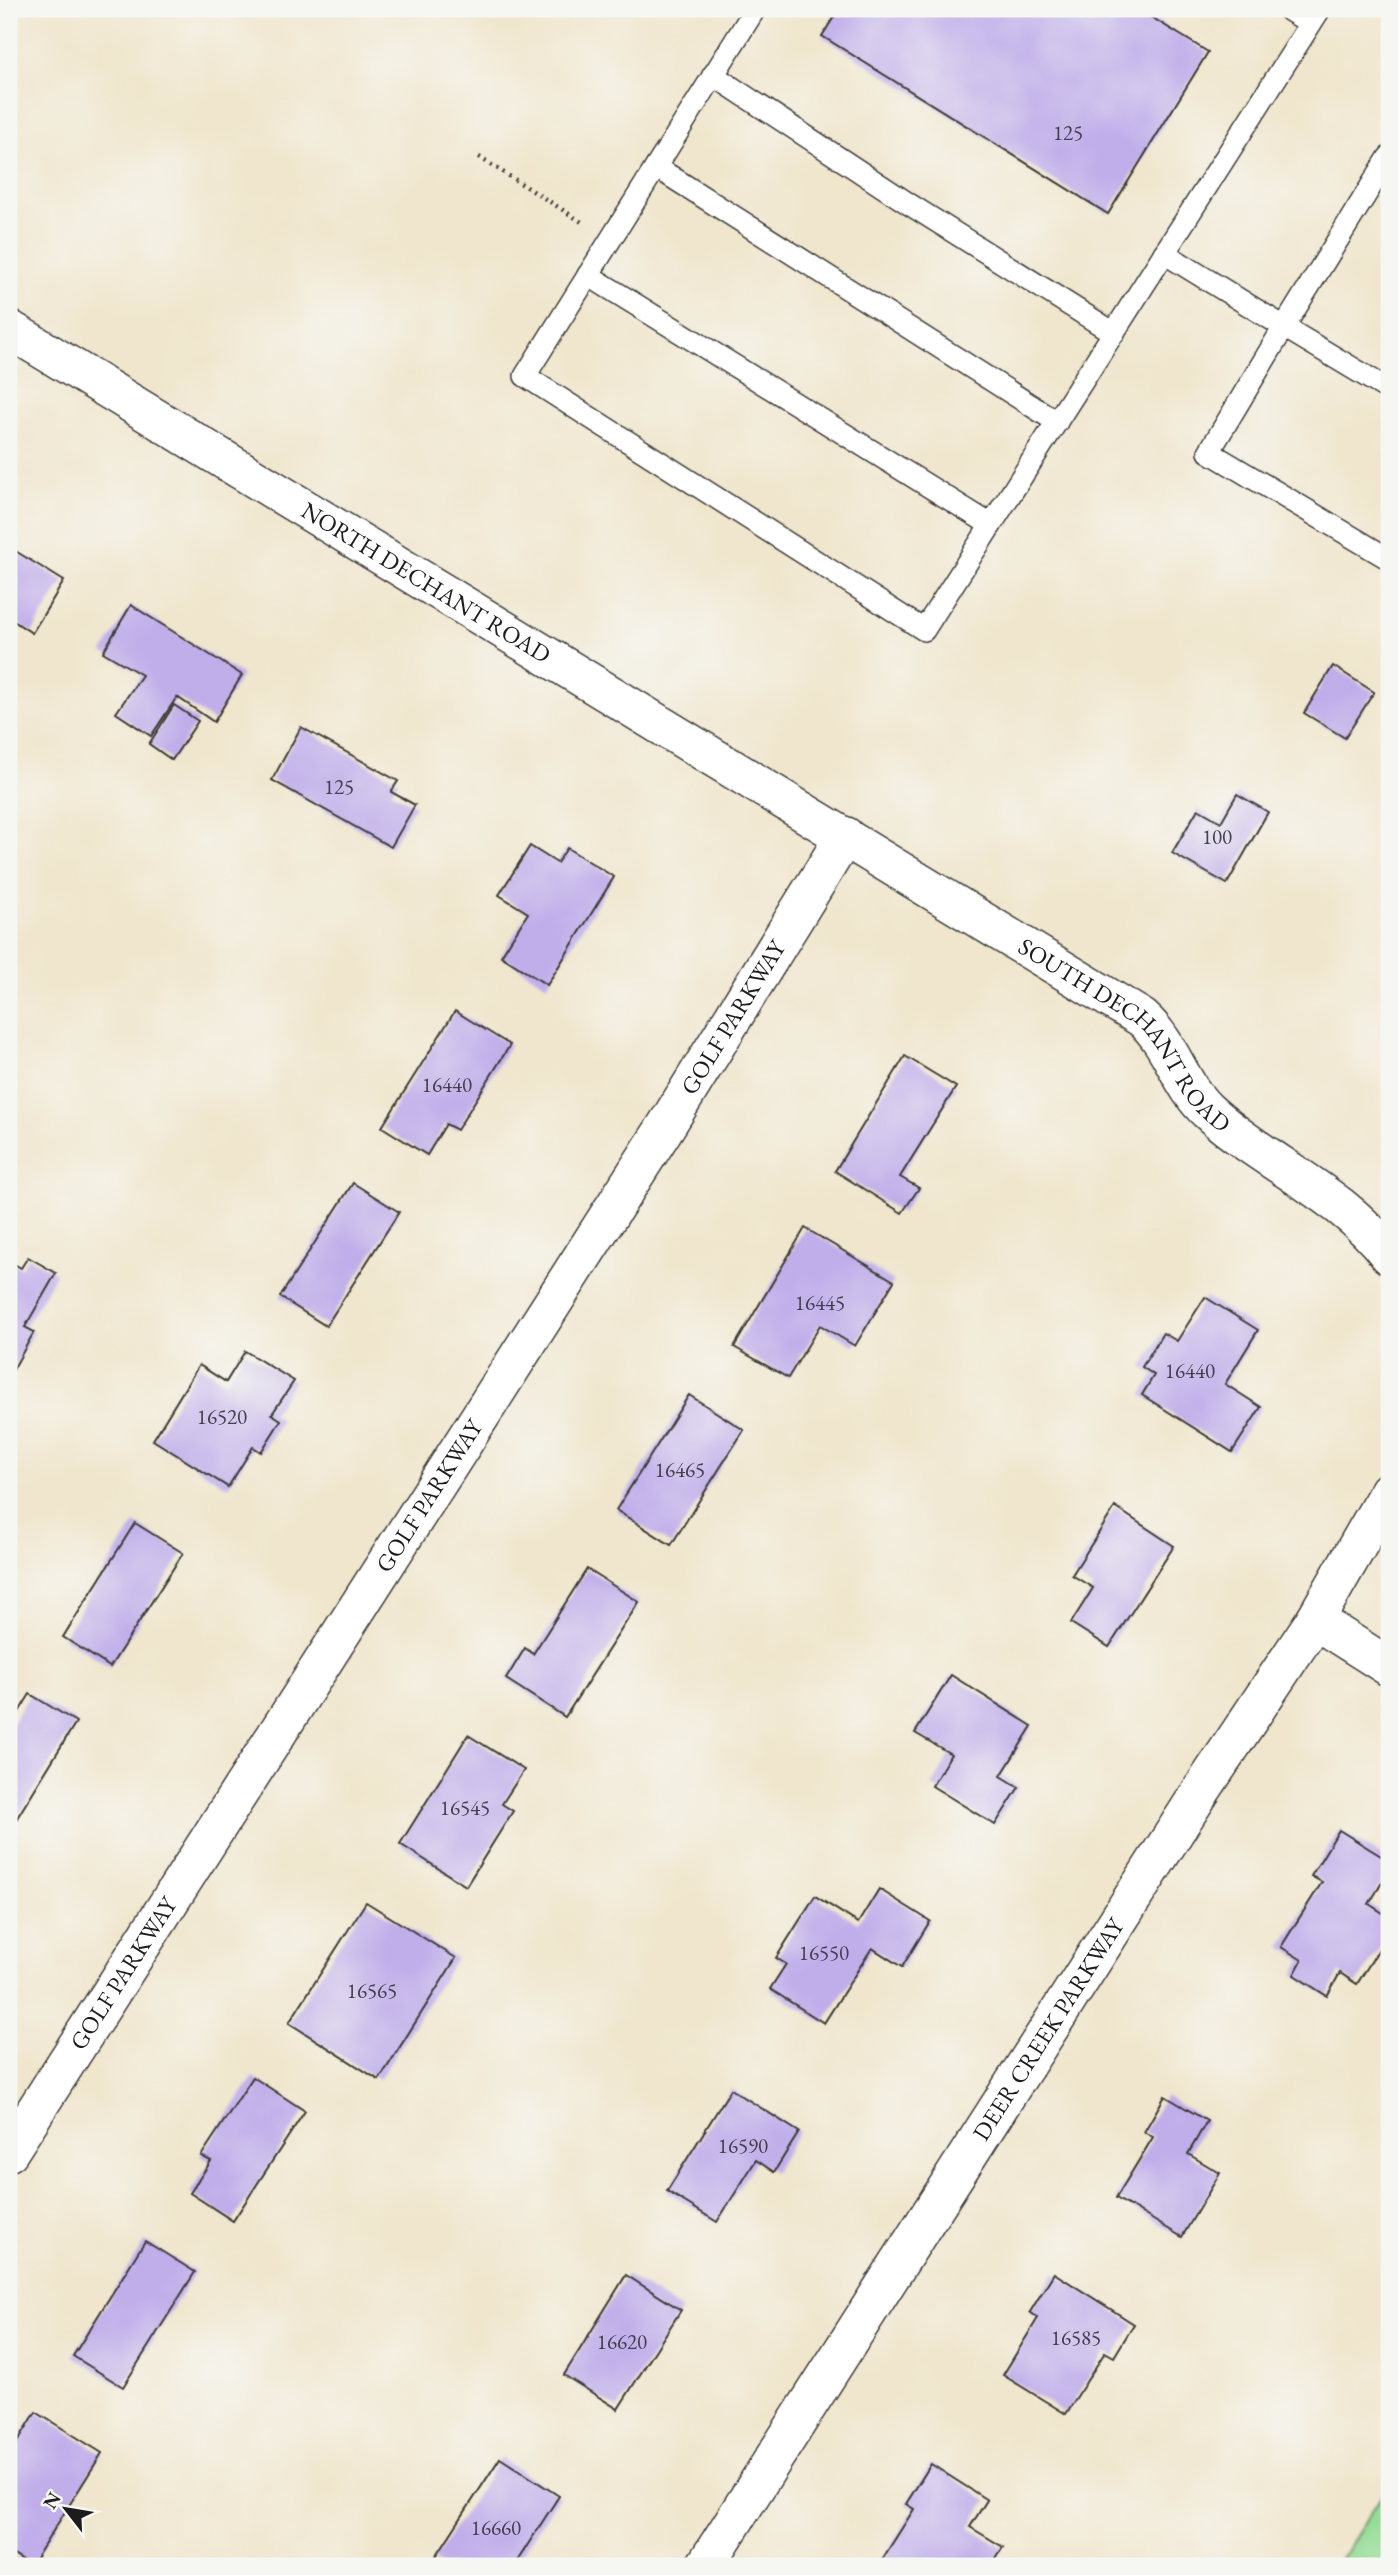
<svg xmlns="http://www.w3.org/2000/svg" width="1398" height="2575" font-family="'EB Garamond',serif">
<rect width="100%" height="100%" fill="#f6f6f2"/>
<filter id="ink" filterUnits="userSpaceOnUse"><feTurbulence type="fractalNoise" baseFrequency=".0143" numOctaves="2"/><feDisplacementMap in="SourceGraphic" scale="14" xChannelSelector="R" yChannelSelector="G"/><feConvolveMatrix kernelMatrix="1 2 1 2 8 2 1 2 1" color-interpolation-filters="sRGB"/></filter>
<filter id="wash" filterUnits="userSpaceOnUse"><feTurbulence type="fractalNoise" baseFrequency=".00686" numOctaves="4" result="noise"/><feDisplacementMap in="SourceGraphic" scale="28" xChannelSelector="R" yChannelSelector="G"/><feGaussianBlur stdDeviation="1.57" result="paint"/><feColorMatrix in="noise" values="0 0 0 0 0 0 0 0 0 0 0 0 0 0 0 0 0 1.4 0 .05"/><feComposite in="paint" operator="in"/></filter>
<g filter="url(#wash)">
<rect width="100%" height="100%" fill="#f0e6cd"/>
<path fill="#95dc96" stroke="#587c59" stroke-width="2" d="M1389,2484v82h-52z"/>
<g id="blocks">
<g fill="#c0aeea">
<path d="M839,9h299l70,43 -100,162 -286,-178z"/>
<path d="M9,547l55,34 -32,52 -23,-15z"/>
<path d="M131,605l111,70 -28,47 -37,-25 -26,39 -35,-23 26,-38 -39,-23z"/>
<path d="M1333,666l41,26 -29,46 -41,-25z"/>
<path d="M174,705l24,16 -26,39 -23,-16z"/>
<path d="M301,727l97,54 -7,11 24,13 -24,42 -119,-67z"/>
<path d="M1237,794l31,18 -41,72 -55,-31 26,-44 23,13z"/>
<path d="M530,846l27,17 10,-15 47,29 -67,108 -46,-29 27,-43 -29,-18z"/>
<path d="M455,1011l55,34 -53,85 -11,-6 -19,31 -45,-28z"/>
<path d="M905,1056l51,31 -56,90 19,11 -17,25 -67,-42z"/>
<path d="M353,1183l46,29 -73,114 -46,-29z"/>
<path d="M805,1228l89,53 -39,65 -35,-21 -32,53 -54,-31z"/>
<path d="M28,1257l28,16 -31,54 9,5 -25,45v-116l12,7z"/>
<path d="M1205,1297l53,33 -33,54 36,23 -29,45 -90,-57 12,-20 -12,-8 21,-34 14,8z"/>
<path d="M245,1351l49,30 -22,33 9,6 -20,32 -8,-5 -25,40 -75,-47 46,-75 27,17z"/>
<path d="M689,1395l55,35 -73,115 -55,-35z"/>
<path d="M1115,1507l59,39 -65,101 -38,-24 22,-35 -21,-13z"/>
<path d="M135,1523l48,30 -73,114 -47,-30z"/>
<path d="M587,1569l52,33 -74,115 -59,-38 19,-31 8,6z"/>
<path d="M951,1675l81,51 -31,50 18,11 -24,38 -63,-39 19,-32 -36,-21z"/>
<path d="M30,1694l46,28 -67,109v-103z"/>
<path d="M468,1735l56,35 -22,34 11,7 -47,75 -66,-42z"/>
<path d="M1339,1830l50,31v10l-20,33 20,13v16l-32,51 -17,-11 -13,23 -33,-21 8,-15 -21,-13 41,-65 -11,-6z"/>
<path d="M879,1889l51,32 -28,46 -30,-19 -48,75 -54,-34 16,-25 -10,-6 39,-62 43,27z"/>
<path d="M366,1902l90,56 -77,122 -90,-57z"/>
<path d="M253,2077l52,34 -72,110 -43,-28 21,-32 -10,-5z"/>
<path d="M731,2089l68,43 -25,40 -18,-12 -39,62 -50,-31z"/>
<path d="M1165,2096l42,25 -19,33 32,19 -38,64 -66,-39 37,-61 -9,-5z"/>
<path d="M145,2241l50,31 -72,115 -50,-31z"/>
<path d="M1054,2273l80,51 -20,33 -9,-5 -39,62 -63,-39 35,-57 -8,-6z"/>
<path d="M626,2275l55,35 -63,99 -54,-34z"/>
<path d="M36,2412l66,41 -71,113 -22,-14v-97z"/>
<path d="M500,2458l59,38 -45,70h-72l-9,-5z"/>
<path d="M931,2464l56,36 -17,27 33,20 -12,19h-113l36,-57 -8,-5z"/>
</g>
</g>
</g>
<g filter="url(#ink)">
<use href="#blocks" fill-opacity="0" stroke="#3c3a37" stroke-width="2"/>
<g fill="none" stroke-linecap="round" stroke-linejoin="round">
<defs>
<g id="service">
<path d="M755,9l-230,367 399,254 396,-621"/>
<path d="M1287,9l23,14"/>
<path d="M713,75l196,129 205,129"/>
<path d="M656,167l401,255"/>
<path d="M1164,253l120,74 105,-170"/>
<path d="M588,275l403,250"/>
<path d="M1389,390l-105,-63 -75,125 180,107"/>
</g>
<g id="minor">
<path id="s1" d="M9,329l1133,689c30,26 38,69 68,95 57,51 132,80 179,142"/>
<path d="M1315,1620l74,47"/>
<path id="s2" d="M9,2152l659,-1029 177,-287"/>
<path id="s3" d="M705,2566l494,-772 116,-174 74,-129"/>
</g>
</defs>
<use href="#service" stroke="#3c3a37" stroke-width="24"/>
<use href="#minor" stroke="#3c3a37" stroke-width="41"/>
<path stroke="#3c3a37" stroke-width="4.5" stroke-dasharray="2 5" stroke-linecap="butt" d="M479,157l106,67"/>
<use href="#service" stroke="#fff" stroke-width="21"/>
<use href="#minor" stroke="#fff" stroke-width="38"/>
</g>
</g>
<g text-anchor="middle" stroke-width="7" stroke-linejoin="round" paint-order="stroke">
<g font-size="21" fill="#454050">
<text x="1068" y="140">125</text>
<text x="339" y="794">125</text>
<text x="1217" y="844">100</text>
<text x="447" y="1092">16440</text>
<text x="820" y="1310">16445</text>
<text x="1190" y="1378">16440</text>
<text x="222" y="1424">16520</text>
<text x="680" y="1477">16465</text>
<text x="465" y="1815">16545</text>
<text x="824" y="1960">16550</text>
<text x="372" y="1998">16565</text>
<text x="743" y="2153">16590</text>
<text x="1076" y="2345">16585</text>
<text x="622" y="2349">16620</text>
<text x="496" y="2535">16660</text>
</g>
<g font-size="24" fill="#1c1c1c" stroke="#f6f6f2">
<text dy="8" stroke="none"><textPath href="#s1" startOffset="488">NORTH DECHANT ROAD</textPath></text>
<text dy="8" stroke="none"><textPath href="#s2" startOffset="1346">GOLF PARKWAY</textPath></text>
<text dy="8" stroke="none"><textPath href="#s1" startOffset="1325">SOUTH DECHANT ROAD</textPath></text>
<text dy="8" stroke="none"><textPath href="#s2" startOffset="779">GOLF PARKWAY</textPath></text>
<text dy="8" stroke="none"><textPath href="#s2" startOffset="212">GOLF PARKWAY</textPath></text>
<text dy="8" stroke="none"><textPath href="#s3" startOffset="637">DEER CREEK PARKWAY</textPath></text>
</g>
</g>
<rect width="1398" height="2575" fill="none" stroke="#f6f6f2" stroke-width="35"/>
<g transform="translate(66 2509) rotate(301)" stroke="#f6f6f2" stroke-width="5" paint-order="stroke">
<path d="M0-5L12 26L0 18L-12 26Z" fill="#1c1c1c"/>
<text y="-10" font-size="19" font-weight="bold" text-anchor="middle" fill="#1c1c1c">N</text>
</g>
</svg>
